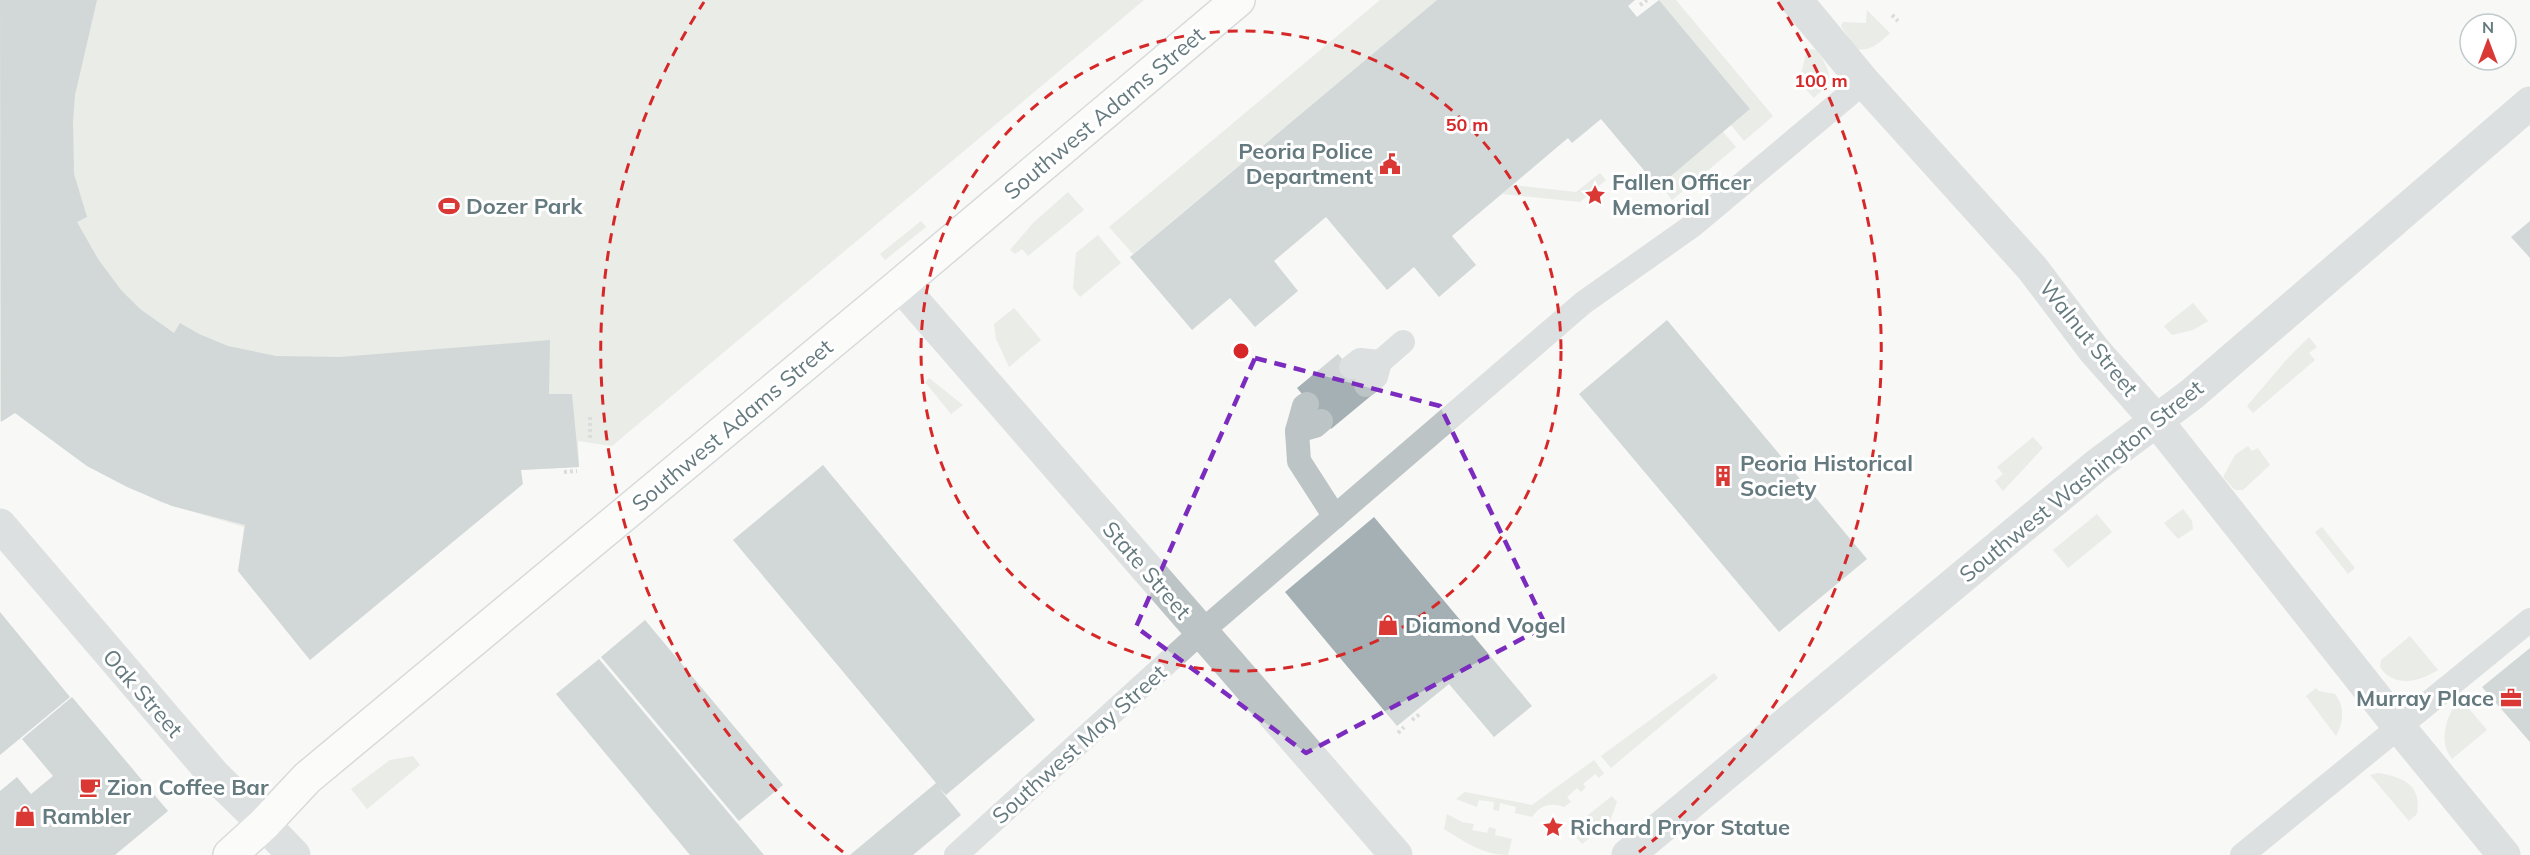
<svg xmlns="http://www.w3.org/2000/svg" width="2530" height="855" font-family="Mulish,sans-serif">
<rect width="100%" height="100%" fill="#f8f8f6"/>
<g fill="#d9ddd5">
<path d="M0,0h1144l-532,446 -34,-5 1,26 -58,3 -211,190 -72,-89 6,-44 -84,-25 -73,-36 -72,-53 -15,8z"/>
<path d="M1380,0h57l-304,254 -24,-27z"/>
<path d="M1659,0h17l97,116 -29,25 -13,-16 19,-16z"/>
<path d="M1867,10l23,23c-10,9 -19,19 -34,16l-15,-23 2,-4 23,1z"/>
<path d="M1810,49l6,1c8,11 14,19 13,33l-15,15 -15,-16 7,-28z"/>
<path d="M1723,132l13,15 -64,53 -12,-15z"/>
<path d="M1600,173l6,7 -26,22 -78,-8 11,-9 63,7z"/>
<path d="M1068,192l16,18 -56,46 -6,-7 -7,5 -5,-4 23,-27z"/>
<path d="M921,221l5,6 -41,33 -5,-6z"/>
<path d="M1098,235l23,28 -41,34 -7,-9 3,-35z"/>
<path d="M2193,303l15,18 -15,9 -21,5 -8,-9z"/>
<path d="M1014,308l27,32 -32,27 -13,-28 -2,-15z"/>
<path d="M2309,337l8,10 -8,6 6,7 -62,53 -6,-7 40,-47z"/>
<path d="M929,378l34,27 -12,9 -26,-32z"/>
<path d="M2033,437l10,11 -40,43 -8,-10 8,-7 -6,-7z"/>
<path d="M2248,446l4,5 6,-3 12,17 -27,25h-8l-12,-13 12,-22z"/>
<path d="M2183,509l9,12 1,8 -15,10 -14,-16z"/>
<path d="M2097,514l15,18 -44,36 -15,-18z"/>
<path d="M2322,527l33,41 -7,6 -33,-42z"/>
<path d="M2410,636l28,34c-19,12 -44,18 -58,-3l1,-7z"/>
<path d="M1714,673l4,5 -107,90 -10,-12z"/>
<path d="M2316,688l3,3 16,3c10,13 9,27 1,42l-30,-40z"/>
<path d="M2460,698l27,32 -35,29c-15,-18 -5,-45 8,-61z"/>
<path d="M413,756l7,9 -53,44 -16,-20 39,-29z"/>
<path d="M1594,760l10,13 -5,5 -4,-4 -12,10 3,3 -5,5 -4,-4 -10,9 4,5 -7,5c-13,-5 -24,-2 -32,10l-17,-4 1,-6 -16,-4 -1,8 -6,-1 1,-8 -15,-2 -2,7 -21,-8 9,-7 67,13z"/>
<path d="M2378,773c25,4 44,12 39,41l-8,7 -39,-46z"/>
<path d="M1612,796l5,6 -7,19 -28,23 -7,-8 2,-12z"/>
<path d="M1447,814l15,8 12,2 -2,6 15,3 2,-6 7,2 -1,6 17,4 -4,16c-25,0 -43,-13 -64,-26z"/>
</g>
<g fill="#a4b0b3">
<path d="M0,0h97l-22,95 -2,26 1,53 13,43 -10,5 21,37 23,31 19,19 34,24 6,-10 19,11 29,12 48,10 64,1 210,-17 -1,54h23l7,73 -58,3 2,14 -213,176 -72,-89 7,-46 -73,-19 -45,-19 -40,-21 -72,-53 -14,9z"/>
<path d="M1437,0h198l-7,6 9,11 22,-17 91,109 -92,78 -57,-68 -29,24 -4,-5 -116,98 24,29 -37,32 -25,-30 -27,23 -61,-73 -52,44 24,30 -43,36 -25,-29 -38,32 -62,-73z"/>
<path d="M2530,221v37l-19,-21z"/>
<path d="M1667,320l200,239 -88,73 -200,-238z"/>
<path d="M1338,354l34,41 -41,34 -34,-41z"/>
<path d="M823,465l212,255 -89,75 -7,-7 22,27 -48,40h-63l86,-72 -203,-243z"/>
<path d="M1374,517l158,189 -38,31 -45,-53 -52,42 -112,-134z"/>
<path d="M0,612l70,85 -70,58z"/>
<path d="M645,620l138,165 -44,36 -138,-164z"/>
<path d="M2530,648v94l-48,-55z"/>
<path d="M599,659l165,196h-74l-134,-161z"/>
<path d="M72,697l96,114 -53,44h-115v-64l17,-14 14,17 22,-18 -31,-37z"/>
</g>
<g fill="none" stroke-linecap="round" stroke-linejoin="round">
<defs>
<path id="secondary" d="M230,855l34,-31 43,-46 593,-493 338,-285"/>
</defs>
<use href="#secondary" stroke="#b0b8ba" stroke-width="36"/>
<g stroke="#b8bdbe" stroke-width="4" stroke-dasharray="3 3" stroke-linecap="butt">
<path d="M1640,5l7,-5"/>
<path d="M1892,15l6,6"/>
<path d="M590,417v21"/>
<path d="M564,472l13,-1"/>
<path d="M1412,720l8,-6"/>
<path d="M1398,733l6,-6"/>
</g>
<g stroke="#bdc4c5" stroke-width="24">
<path d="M1351,367l9,-7 20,2"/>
<path d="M1366,385l10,-8 4,-15 23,-20"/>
<path d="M1321,421l-6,5 -18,5 2,30 36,56"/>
<path d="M1297,431l7,-25 3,-2"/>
<path d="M956,855l245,-223 382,-329 109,-77 172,-144"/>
<path d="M2242,855l288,-235"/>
</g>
<g stroke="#bdc4c5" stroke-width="33">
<path d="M1796,0l68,82 168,186 62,82 62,70 243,307 105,128"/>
<path d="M900,285l496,570"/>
<path d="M264,824l30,31"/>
</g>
<g stroke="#bdc4c5" stroke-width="33">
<path d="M0,525l214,250 50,49"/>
<path d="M1628,855l469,-390 95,-71 338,-291"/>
</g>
<use href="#secondary" stroke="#fff" stroke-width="33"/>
</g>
<path d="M0 0H2530V855H0ZM1255,358l185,48 106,220 -240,127 -170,-126z" fill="#f8f8f6" fill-opacity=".55" fill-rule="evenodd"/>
<path fill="none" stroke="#7b2cbf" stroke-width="4.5" stroke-dasharray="12 8" stroke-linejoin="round" d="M1255,358l185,48 106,220 -240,127 -170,-126z"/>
<g fill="none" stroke="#d62828" stroke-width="3" stroke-dasharray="10 8">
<circle cx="1241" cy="351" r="320"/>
<path d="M843 852A640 640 0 0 1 704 2M1778 2A640 640 0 0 1 1639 852"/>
</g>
<defs>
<symbol id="civic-bare" viewBox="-9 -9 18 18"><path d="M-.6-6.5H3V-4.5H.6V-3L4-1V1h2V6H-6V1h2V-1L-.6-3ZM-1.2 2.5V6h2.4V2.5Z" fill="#da3834" stroke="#fff" stroke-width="2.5" paint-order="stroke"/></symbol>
<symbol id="sight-bare" viewBox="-9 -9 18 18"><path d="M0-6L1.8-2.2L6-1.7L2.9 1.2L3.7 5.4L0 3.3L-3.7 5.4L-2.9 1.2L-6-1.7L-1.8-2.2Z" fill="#da3834" stroke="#fff" stroke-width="2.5" paint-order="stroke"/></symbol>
<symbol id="stadium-bare" viewBox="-9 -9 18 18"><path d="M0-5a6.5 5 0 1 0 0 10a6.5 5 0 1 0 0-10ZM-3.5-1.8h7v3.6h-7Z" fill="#da3834" stroke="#fff" stroke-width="2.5" paint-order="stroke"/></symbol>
<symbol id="building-bare" viewBox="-9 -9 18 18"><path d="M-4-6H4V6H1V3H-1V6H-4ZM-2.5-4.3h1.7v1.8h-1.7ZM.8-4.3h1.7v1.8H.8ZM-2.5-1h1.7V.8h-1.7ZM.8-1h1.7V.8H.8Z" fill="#da3834" stroke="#fff" stroke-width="2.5" paint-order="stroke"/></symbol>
<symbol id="shop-bare" viewBox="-9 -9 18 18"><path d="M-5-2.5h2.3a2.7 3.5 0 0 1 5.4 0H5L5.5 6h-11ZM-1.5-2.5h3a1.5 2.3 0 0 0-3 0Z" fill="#da3834" stroke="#fff" stroke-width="2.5" paint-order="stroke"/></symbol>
<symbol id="office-bare" viewBox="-9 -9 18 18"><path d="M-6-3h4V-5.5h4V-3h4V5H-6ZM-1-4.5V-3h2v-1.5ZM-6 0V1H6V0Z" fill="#da3834" stroke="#fff" stroke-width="2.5" paint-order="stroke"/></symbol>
<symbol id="cafe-bare" viewBox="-9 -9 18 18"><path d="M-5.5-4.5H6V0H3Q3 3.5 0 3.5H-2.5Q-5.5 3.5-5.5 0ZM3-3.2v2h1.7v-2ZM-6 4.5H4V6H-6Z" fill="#da3834" stroke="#fff" stroke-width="2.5" paint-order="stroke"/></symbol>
</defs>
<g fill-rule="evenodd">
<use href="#civic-bare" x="1375" y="149" width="30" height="30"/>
<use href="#sight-bare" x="1580" y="180" width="30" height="30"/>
<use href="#stadium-bare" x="434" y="191" width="30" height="30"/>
<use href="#building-bare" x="1708" y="461" width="30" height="30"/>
<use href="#shop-bare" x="1373" y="610" width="30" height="30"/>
<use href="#office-bare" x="2496" y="683" width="30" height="30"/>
<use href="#cafe-bare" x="75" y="772" width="30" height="30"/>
<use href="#shop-bare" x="10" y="801" width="30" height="30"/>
<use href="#sight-bare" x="1538" y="812" width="30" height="30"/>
</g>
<g text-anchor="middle" stroke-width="6" stroke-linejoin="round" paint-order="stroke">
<g font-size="22" fill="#657a7f" stroke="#fff">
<text transform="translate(1104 113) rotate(-40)" y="8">Southwest Adams Street</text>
<text transform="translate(2089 338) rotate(51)" y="8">Walnut Street</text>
<text transform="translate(732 425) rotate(-40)" y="8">Southwest Adams Street</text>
<text transform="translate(2081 481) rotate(-39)" y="8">Southwest Washington Street</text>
<text transform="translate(1147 570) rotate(49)" y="8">State Street</text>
<text transform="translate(143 693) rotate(49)" y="8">Oak Street</text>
<text transform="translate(1079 744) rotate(-42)" y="8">Southwest May Street</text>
</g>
<g font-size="22" font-weight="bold" fill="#657a7f" stroke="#fff" text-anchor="start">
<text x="1373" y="159" text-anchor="end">Peoria Police<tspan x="1373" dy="25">Department</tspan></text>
<text x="1612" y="190">Fallen Officer<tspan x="1612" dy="25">Memorial</tspan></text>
<text x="466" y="214">Dozer Park</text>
<text x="1740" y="471">Peoria Historical<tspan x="1740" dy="25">Society</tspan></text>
<text x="1405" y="633">Diamond Vogel</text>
<text x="2494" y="706" text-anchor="end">Murray Place</text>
<text x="107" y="795">Zion Coffee Bar</text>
<text x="42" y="824">Rambler</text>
<text x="1570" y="835">Richard Pryor Statue</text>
</g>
</g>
<circle cx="1241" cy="351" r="9" fill="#d62828" stroke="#fff" stroke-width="3"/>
<g font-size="18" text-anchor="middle" font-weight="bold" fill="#d62828" stroke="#fff" stroke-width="6" stroke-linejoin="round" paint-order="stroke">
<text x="1821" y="87">100 m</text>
<text x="1467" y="131">50 m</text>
</g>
<g transform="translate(2488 42)"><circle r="28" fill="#ffffff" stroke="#c1cacc" stroke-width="1.5"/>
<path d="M0-4.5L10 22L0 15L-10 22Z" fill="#da3834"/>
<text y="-9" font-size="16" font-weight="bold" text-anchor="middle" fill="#657a7f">N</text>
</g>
</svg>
